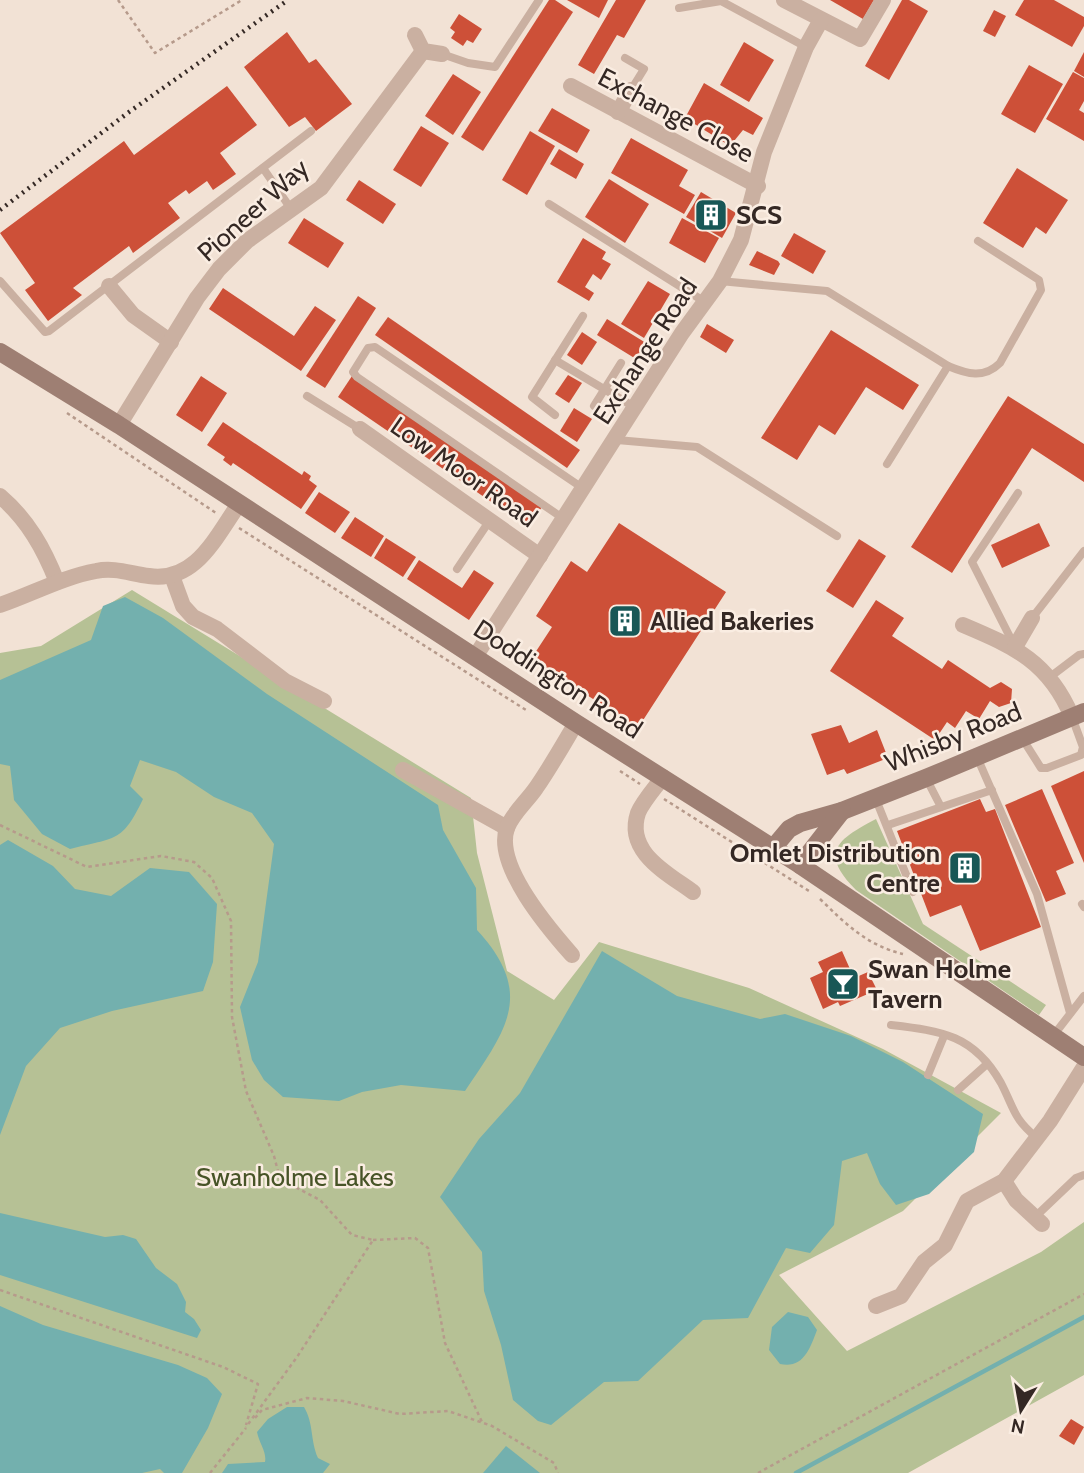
<svg xmlns="http://www.w3.org/2000/svg" width="1084" height="1473" font-family="Cabin,sans-serif">
<rect width="100%" height="100%" fill="#f2e2d5"/>
<g fill="#b6c195">
<path d="M132,590l339,208 6,55 30,118 47,29 45,-58 150,46 134,61 118,64 -98,98 -124,64 68,76 194,-99 43,-30v153l-176,98h-908v-820l41,-7z"/>
<path d="M876,819l47,105 123,81 -7,10 -183,-125c-38,-38 -18,-51 20,-71z"/>
</g>
<g fill="#73b0ae">
<path d="M125,597l38,21 104,76 171,111 5,25 33,58 1,42c59,64 29,100 -12,161l-64,-6 -39,7 -23,9 -56,-4 -19,-17 -12,-20 -12,-53 18,-45 16,-118 -22,-31 -38,-16 -38,-25 -36,-12 -10,26 13,13c-21,44 -27,38 -73,50l-28,-15 -28,-34 -4,-34 -10,-2v-84l91,-40 12,-34z"/>
<path d="M8,840l45,26 22,23 36,7 39,-28 39,4 28,32 -4,58 -10,29 -91,20 -52,17 -34,38 -26,69v-290z"/>
<path d="M602,951l75,45 83,23 25,-5 66,22 52,26 80,52 -9,38 -45,42 -33,11 -16,-21 -13,-31 -25,8 -8,64 -24,28 -24,-5 -38,70 -45,2 -65,61 -34,1 -53,43 -13,-4 -25,-21 -12,-55 -17,-54 -2,-39 -42,-55 39,-58 41,-46z"/>
<path d="M0,1213l105,24 18,-2 13,4 20,29 21,16 9,18 -1,10 9,7 7,11 -4,8 -197,-63z"/>
<path d="M0,1306l43,19 135,40 29,13 15,16 -14,34 -26,45h-18l-4,-4 -18,4h-142z"/>
<path d="M788,1312l20,5 9,13c-7,19 -14,39 -37,34l-11,-14 3,-23z"/>
<path d="M287,1407h17c10,17 6,33 14,51l12,6 -7,9h-101l6,-9 37,-2c2,-10 -6,-19 -8,-30l11,-13z"/>
<path d="M506,1446l34,27h-57z"/>
</g>
<g fill="none" stroke-linecap="round" stroke-linejoin="round">
<path stroke="#73b0ae" stroke-width="4.5" d="M796,1473l288,-156"/>
</g>
<g fill="#cd5038">
<path d="M549,0h6l18,12 -90,139 -22,-14z"/>
<path d="M567,0h41l-9,18z"/>
<path d="M616,0h30l-22,38 -7,-3 -23,39 -16,-9z"/>
<path d="M830,0h44l-11,19z"/>
<path d="M902,0h7l19,11 -39,69 -24,-14z"/>
<path d="M1024,0h30l30,17v9l-12,21 -57,-32z"/>
<path d="M994,10l12,6 -11,21 -12,-6z"/>
<path d="M459,14l23,15 -9,14 -6,-3 -4,6 -12,-8 4,-6 -5,-4z"/>
<path d="M287,32l22,31 7,-4 36,45 -36,27 -11,-14 -16,10 -45,-60z"/>
<path d="M744,42l30,18 -25,42 -29,-17z"/>
<path d="M1084,52v25l-10,-6z"/>
<path d="M1029,65l34,19 -28,49 -34,-19z"/>
<path d="M1073,72l11,6v23l-5,9 5,3v28l-38,-22z"/>
<path d="M453,74l28,18 -28,43 -28,-19z"/>
<path d="M704,83l59,35 -10,17 -10,-5 -13,16 -45,-28z"/>
<path d="M227,86l30,39 -37,28 16,21 -23,16 -6,-9 -18,13 -3,-4 -18,13 12,15 -47,35 -4,-7 -56,42 9,7 -34,26 -23,-31 10,-7 -35,-50 124,-92 10,14z"/>
<path d="M552,108l38,22 -13,23 -39,-22z"/>
<path d="M421,126l28,17 -28,44 -28,-17z"/>
<path d="M530,131l25,15 -28,49 -25,-15z"/>
<path d="M631,138l57,32 -9,16 16,9 -11,19 -73,-41z"/>
<path d="M559,149l25,15 -8,15 -26,-15z"/>
<path d="M1017,168l51,32 -22,34 -10,-7 -13,21 -40,-25z"/>
<path d="M609,179l40,25 -24,39 -40,-26z"/>
<path d="M359,180l37,24 -13,20 -37,-24z"/>
<path d="M701,192l35,21 -14,25 -36,-21z"/>
<path d="M304,218l40,25 -16,25 -40,-25z"/>
<path d="M682,218l37,20 -14,25 -36,-20z"/>
<path d="M794,233l32,18 -13,23 -32,-18z"/>
<path d="M583,238l23,14 -4,7 9,5 -10,16 -8,-6 -8,13 9,6 -5,8 -32,-19z"/>
<path d="M757,251l21,10 2,3 -6,11 -25,-10z"/>
<path d="M648,281l22,13 -26,44 -23,-14z"/>
<path d="M223,288l71,48 21,-30 21,14 -35,51 -92,-62z"/>
<path d="M358,296l18,12 -51,80 -19,-12z"/>
<path d="M388,317l192,133 -13,18 -192,-133z"/>
<path d="M607,319l39,24 -10,16 -39,-24z"/>
<path d="M707,324l27,16 -8,13 -26,-16z"/>
<path d="M831,330l88,55 -16,25 -37,-23 -31,48 -16,-10 -22,35 -36,-22z"/>
<path d="M582,332l15,10 -15,23 -15,-10z"/>
<path d="M568,375l14,8 -13,20 -14,-9z"/>
<path d="M201,376l26,17 -25,39 -26,-17z"/>
<path d="M352,376l190,131 -14,20 -190,-130z"/>
<path d="M1008,396l76,48v38l-52,-34 -80,125 -41,-26z"/>
<path d="M574,408l18,11 -15,23 -17,-11z"/>
<path d="M223,422l79,53 2,-4 7,5 -2,4 8,6 -16,23 -68,-46 -2,3 -8,-6 2,-3 -18,-12z"/>
<path d="M319,492l31,20 -15,21 -30,-20z"/>
<path d="M355,517l29,19 -13,21 -30,-19z"/>
<path d="M619,523l107,69 -88,136 -107,-69 21,-32 -16,-11 35,-55 16,11z"/>
<path d="M1039,523l11,23 -48,22 -11,-23z"/>
<path d="M386,538l30,19 -13,20 -29,-19z"/>
<path d="M859,539l27,17 -33,52 -27,-17z"/>
<path d="M419,560l43,28 12,-18 20,13 -25,37 -62,-41z"/>
<path d="M876,600l28,18 -12,18 50,33 6,-9 42,28 11,-6 11,7 -1,14 -12,4 -9,-6 -11,18 -13,-8 -11,17 -8,-6 -12,18 -105,-69z"/>
<path d="M841,725l8,18 28,-13 11,28 -41,16 -3,-5 -17,6 -16,-41z"/>
<path d="M1084,771v92l-33,-77z"/>
<path d="M1042,789l32,74 -18,8 10,23 -20,8 -41,-97z"/>
<path d="M980,799l6,13 9,-3 46,118 -61,24 -19,-46 -31,12 -33,-86z"/>
<path d="M842,951l12,27 14,-6 9,18 -37,16 -2,-4 -15,7 -13,-31 13,-6 -5,-10z"/>
<path d="M1071,1419l13,8 -10,18 -15,-9z"/>
</g>
<g fill="none" stroke-linecap="round" stroke-linejoin="round">
<g stroke="#b69a8b" stroke-width="2.5" stroke-dasharray="3.5 3.5" stroke-linecap="butt">
<path d="M118,0l37,53 87,-53"/>
<path d="M67,413l149,100"/>
<path d="M239,528l287,182"/>
<path d="M620,771l20,13"/>
<path d="M664,799l145,92"/>
<path d="M0,825l87,42 74,-11 33,6 18,16 19,43 1,96 14,74 28,65 6,23 40,21 32,35 21,5 -76,117 -51,70"/>
<path d="M820,899c26,25 46,46 83,55"/>
<path d="M373,1240l42,-2 13,10 17,95 37,79"/>
<path d="M0,1290l223,77 35,17 -12,41"/>
<path d="M255,1418l7,-8 45,-12 36,3 57,13 48,-3 44,15 62,37 4,10"/>
<path d="M210,1473l36,-45"/>
<path d="M758,1473l326,-179"/>
</g>
<g stroke="#cab0a1" stroke-width="8">
<path d="M679,8l42,-7 85,46"/>
<path d="M442,54l26,9 27,4 44,-67"/>
<path d="M625,58l19,11 -13,21"/>
<path d="M263,168l28,41"/>
<path d="M549,204l156,98"/>
<path d="M0,281l45,51 4,-1 262,-200"/>
<path d="M720,281l107,10 121,75c19,8 36,13 52,-3l41,-73 -2,-10 -61,-39"/>
<path d="M555,360l81,48"/>
<path d="M307,396l53,33"/>
<path d="M594,406l27,-43"/>
<path d="M555,415l-23,-18 51,-81"/>
<path d="M617,440l80,7 140,89"/>
<path d="M887,464l61,-98"/>
<path d="M564,519l-207,-142 -4,-5 15,-24 7,-1 209,142"/>
<path d="M457,569l33,-49"/>
<path d="M1032,618l52,-67"/>
<path d="M1015,647l-43,-85 46,-69"/>
<path d="M1050,677l29,-22 5,-1"/>
<path d="M1022,738l19,30h6l34,-13 2,-8 -11,-30"/>
<path d="M977,757l60,137 33,119"/>
<path d="M926,778l15,29"/>
<path d="M875,797l38,95"/>
<path d="M888,825l104,-35"/>
<path d="M1082,904l2,3"/>
<path d="M891,1025c51,6 83,10 110,58 13,25 12,35 35,54"/>
<path d="M1053,1036l31,-40"/>
<path d="M928,1075l16,-39"/>
<path d="M958,1090l29,-26"/>
<path d="M1035,1217l41,-39 8,-3"/>
</g>
<g stroke="#cab0a1" stroke-width="16">
<path d="M784,0l76,39 23,-39"/>
<path d="M415,35l8,16 19,3"/>
<path d="M571,86l187,100"/>
<path d="M618,112l13,-22"/>
<path d="M109,286l24,29 38,27"/>
<path d="M119,425l78,-127 22,-29 28,-28 74,-53 102,-137"/>
<path d="M360,429l180,127"/>
<path d="M0,496c28,24 44,53 57,86"/>
<path d="M172,576l11,30 10,11 24,12 68,52 39,20"/>
<path d="M0,605c32,-11 63,-28 96,-34 19,-4 35,3 53,5 47,7 67,-40 90,-72"/>
<path d="M963,625c52,22 86,37 109,92"/>
<path d="M1015,647l17,-29"/>
<path d="M475,657l207,-324 38,-52 21,-41 23,-88 42,-105 15,-27"/>
<path d="M403,770l104,58"/>
<path d="M663,777c-8,11 -20,24 -25,36 -13,39 29,60 55,79"/>
<path d="M572,955c-23,-26 -78,-90 -65,-127 5,-14 21,-28 29,-40 14,-20 27,-43 40,-65"/>
<path d="M1004,1181l12,19 26,24"/>
<path d="M876,1306l25,-10 23,-34 21,-17 22,-44 37,-20 46,-60 34,-54"/>
</g>
<g stroke="#9e7f73" stroke-width="18">
<path d="M0,352l119,73 457,298 224,142 284,192"/>
<path d="M773,848l16,-19 11,-6 42,-12 84,-33 158,-66"/>
<path d="M800,865l42,-54"/>
</g>
<path stroke="#342824" stroke-width="4.5" stroke-dasharray="2 5" stroke-linecap="butt" d="M0,210l129,-98 159,-112"/>
</g>
<defs>
<symbol id="building-square" viewBox="-11 -11 22 22"><rect x="-9" y="-9" width="18" height="18" rx="4" fill="#185756" stroke="#faede2"/><path d="M-4-6H4V6H1V3H-1V6H-4ZM-2.5-4.3h1.7v1.8h-1.7ZM.8-4.3h1.7v1.8H.8ZM-2.5-1h1.7V.8h-1.7ZM.8-1h1.7V.8H.8Z" fill="#fff"/></symbol>
<symbol id="bar-square" viewBox="-11 -11 22 22"><rect x="-9" y="-9" width="18" height="18" rx="4" fill="#185756" stroke="#faede2"/><path d="M-6-5H6L.8 .8V4.5H3.5V6h-7V4.5H-.8V.8Z" fill="#fff"/></symbol>
</defs>
<g fill-rule="evenodd">
<use href="#building-square" x="692" y="196" width="38" height="38"/>
<use href="#building-square" x="606" y="602" width="38" height="38"/>
<use href="#building-square" x="946" y="849" width="38" height="38"/>
<use href="#bar-square" x="824" y="965" width="38" height="38"/>
</g>
<g text-anchor="middle" stroke-width="5" stroke-linejoin="round" paint-order="stroke">
<g font-size="26" fill="#342824" stroke="#faede2">
<text transform="translate(676 115) rotate(28)" y="9">Exchange Close</text>
<text transform="translate(253 210) rotate(-42)" y="9">Pioneer Way</text>
<text transform="translate(645 351) rotate(-57)" y="9">Exchange Road</text>
<text transform="translate(464 472) rotate(35)" y="9">Low Moor Road</text>
<text transform="translate(558 679) rotate(33)" y="9">Doddington Road</text>
<text transform="translate(953 737) rotate(-22)" y="9">Whisby Road</text>
</g>
<g font-size="26" font-weight="bold" fill="#342824" stroke="#faede2" text-anchor="start">
<text x="736" y="224">SCS</text>
<text x="650" y="630">Allied Bakeries</text>
<text x="940" y="862" text-anchor="end">Omlet Distribution<tspan x="940" dy="30">Centre</tspan></text>
<text x="868" y="978">Swan Holme<tspan x="868" dy="30">Tavern</tspan></text>
</g>
<g font-size="26" fill="#475427" stroke="#faede2">
<text x="295" y="1186">Swanholme Lakes</text>
</g>
</g>
<g transform="translate(1021 1410) rotate(191)" stroke="#faede2" stroke-width="5" paint-order="stroke">
<path d="M0-5L12 26L0 18L-12 26Z" fill="#342824"/>
<text y="-10" font-size="19" font-weight="bold" text-anchor="middle" fill="#342824">N</text>
</g>
</svg>
